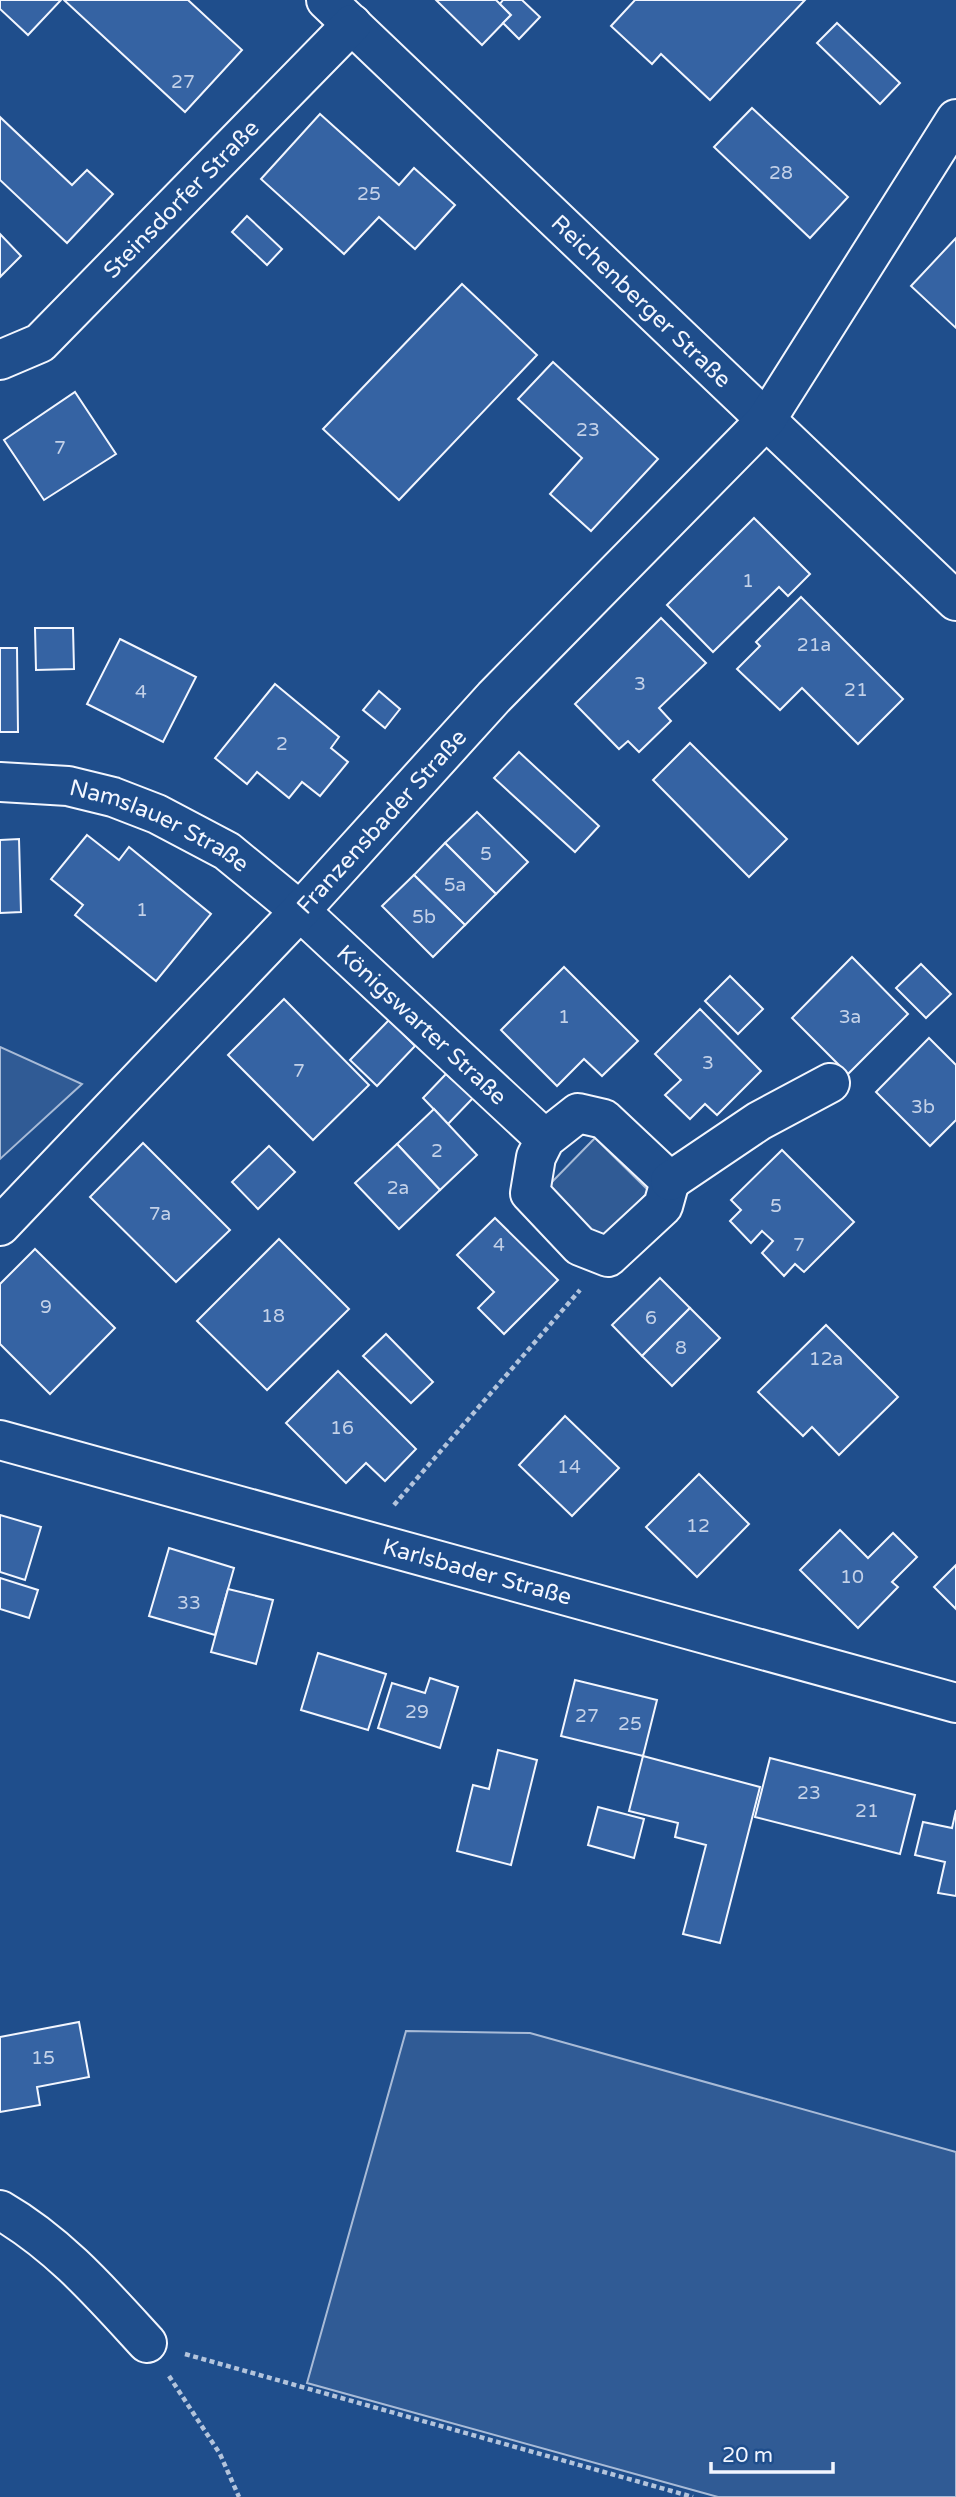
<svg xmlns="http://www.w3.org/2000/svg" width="956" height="2497" font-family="'Varela Round',sans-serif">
<rect width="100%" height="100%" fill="#1f4e8c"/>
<g fill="#305b95" stroke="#a8bbd7" stroke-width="2">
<path d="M0,1047l82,37 -82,75z"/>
<path d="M595,1138l54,53 -47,50 -55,-54z"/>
<path d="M406,2031l124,2 426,119v345h-238l-411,-114z"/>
</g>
<g fill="#3563a3" stroke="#f2f6ff" stroke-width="2">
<path d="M0,0h61l-33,35 -28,-26z"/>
<path d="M64,0h124l54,50 -57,62z"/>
<path d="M436,0h60l15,15 -29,30z"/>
<path d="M503,0h19l18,17 -21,22 -16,-16 8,-8 -11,-11z"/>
<path d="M635,0h170l-95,100 -49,-46 -9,10 -41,-38z"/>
<path d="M837,23l63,60 -20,21 -63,-61z"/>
<path d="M752,108l96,89 -38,41 -96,-91z"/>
<path d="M320,114l79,71 15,-17 41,37 -40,44 -36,-32 -35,37 -83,-75z"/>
<path d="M0,117l72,68 15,-15 26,24 -46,49 -67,-63z"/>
<path d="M247,216l35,33 -15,16 -35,-33z"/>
<path d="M0,234l21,22 -21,21z"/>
<path d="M956,238v90l-45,-42z"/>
<path d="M462,284l75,71 -138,145 -76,-71z"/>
<path d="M553,362l105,97 -67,72 -41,-37 32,-36 -64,-59z"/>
<path d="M75,392l41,62 -72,46 -40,-60z"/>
<path d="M754,518l56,56 -22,22 -9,-9 -66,65 -46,-47z"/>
<path d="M801,597l102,102 -45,45 -56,-56 -22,22 -43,-41 23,-23 -4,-4z"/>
<path d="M661,618l45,45 -47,45 12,13 -32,31 -11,-11 -9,8 -44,-45z"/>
<path d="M35,628h38l1,41 -38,1z"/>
<path d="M120,639l76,38 -33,65 -76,-38z"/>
<path d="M0,648h17l1,84h-18z"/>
<path d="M275,684l64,53 -8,11 17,14 -28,34 -18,-14 -13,16 -32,-26 -10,12 -32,-26z"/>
<path d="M379,691l21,18 -15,19 -22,-18z"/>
<path d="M690,743l97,96 -38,38 -96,-97z"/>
<path d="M519,752l80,74 -24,26 -81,-74z"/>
<path d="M477,812l51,50 -32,32 -51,-51z"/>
<path d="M87,835l32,25 10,-13 82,67 -55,67 -81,-66 8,-10 -32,-26z"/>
<path d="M19,839l2,73 -21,1v-73z"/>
<path d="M445,843l51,51 -31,31 -51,-50z"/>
<path d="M414,875l51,50 -32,32 -51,-51z"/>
<path d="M852,957l56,57 -60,60 -56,-56z"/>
<path d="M921,964l30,30 -25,24 -30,-30z"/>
<path d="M564,967l74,74 -36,35 -18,-17 -27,27 -56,-56z"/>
<path d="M730,976l33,33 -25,25 -33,-33z"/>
<path d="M284,999l85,86 -56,55 -85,-85z"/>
<path d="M700,1009l61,62 -44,44 -12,-11 -15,15 -25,-24 16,-15 -26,-26z"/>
<path d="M389,1020l26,26 -38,40 -27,-26z"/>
<path d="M929,1038l27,27v55l-26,26 -54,-54z"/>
<path d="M446,1074l27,24 -25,26 -25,-26z"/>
<path d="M434,1109l43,46 -37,35 -43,-46z"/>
<path d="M143,1143l87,87 -54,52 -86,-85z"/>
<path d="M397,1144l43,46 -41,39 -44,-46z"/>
<path d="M269,1146l26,26 -37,37 -26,-27z"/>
<path d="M782,1150l72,72 -50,50 -9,-8 -11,12 -22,-23 11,-12 -11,-10 -11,12 -21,-22 11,-11 -10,-10z"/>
<path d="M495,1218l63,62 -54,54 -26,-26 16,-16 -37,-37z"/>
<path d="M279,1239l70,70 -82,81 -70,-69z"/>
<path d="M35,1249l80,79 -65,66 -50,-50v-60z"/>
<path d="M660,1278l30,30 -48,48 -30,-31z"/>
<path d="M690,1308l30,30 -48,48 -30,-30z"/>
<path d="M826,1325l72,72 -59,58 -27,-28 -9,9 -45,-44z"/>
<path d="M386,1334l47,48 -22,21 -48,-47z"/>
<path d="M338,1371l78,78 -31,32 -19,-18 -20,20 -60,-60z"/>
<path d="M565,1416l54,52 -47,48 -53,-51z"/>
<path d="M699,1474l50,50 -52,53 -51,-50z"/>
<path d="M0,1515l41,12 -16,53 -25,-8z"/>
<path d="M840,1530l28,28 25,-25 24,24 -25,25 6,5 -40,41 -58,-58z"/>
<path d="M169,1548l65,20 -19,67 -66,-19z"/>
<path d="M956,1565v44l-22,-22z"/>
<path d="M0,1578l38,12 -9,28 -29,-9z"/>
<path d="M228,1589l45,11 -17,64 -45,-12z"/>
<path d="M318,1653l68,21 -18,56 -67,-20z"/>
<path d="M430,1678l28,9 -18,61 -62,-20 14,-45 33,10z"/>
<path d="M575,1680l82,20 -14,56 -82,-20z"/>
<path d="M498,1750l39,10 -26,105 -54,-14 16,-66 16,4z"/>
<path d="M643,1756l117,31 -40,156 -37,-9 23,-89 -31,-8 3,-14 -49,-12z"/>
<path d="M770,1758l145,37 -15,59 -145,-37z"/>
<path d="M598,1807l46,12 -10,39 -46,-13z"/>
<path d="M956,1810v86l-18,-3 7,-31 -30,-7 8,-33 29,6z"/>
<path d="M79,2022l10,55 -52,10 3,18 -40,7v-75z"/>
</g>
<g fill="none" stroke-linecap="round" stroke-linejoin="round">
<defs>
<g id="minor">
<path id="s1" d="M326,0l630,601"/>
<path id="s2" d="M0,360l40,-17 312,-319"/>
<path id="s3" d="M0,782l68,4 45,11 44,17 70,37 73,60 245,228 33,-26 26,6 66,62 -7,25 -55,51 -28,-11 -50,-53 6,-36 9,-18"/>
<path d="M670,1181l89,-60 71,-38"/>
<path id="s4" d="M0,1226l300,-315 194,-214 272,-277 190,-301"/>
<path id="s5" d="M0,1440l956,263"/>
<path d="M0,2210c59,34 102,84 147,133"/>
</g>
</defs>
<use href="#minor" stroke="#f2f6ff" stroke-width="42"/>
<g stroke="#b3c4dc" stroke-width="4.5" stroke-dasharray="5 3.5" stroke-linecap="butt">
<path d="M394,1505l186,-215"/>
<path d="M185,2354l508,143"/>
<path d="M169,2376l51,78 19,43"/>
</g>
<use href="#minor" stroke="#1f4e8c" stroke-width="38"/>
</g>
<g text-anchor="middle" stroke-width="5" stroke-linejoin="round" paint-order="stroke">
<g font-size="19" fill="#c3d1e8">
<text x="183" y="88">27</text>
<text x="781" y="179">28</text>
<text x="369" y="200">25</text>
<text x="588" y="436">23</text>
<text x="60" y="454">7</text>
<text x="748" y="587">1</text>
<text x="814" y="651">21a</text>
<text x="640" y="690">3</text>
<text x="856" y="696">21</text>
<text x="141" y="698">4</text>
<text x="282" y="750">2</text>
<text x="486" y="860">5</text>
<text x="455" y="891">5a</text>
<text x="142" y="916">1</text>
<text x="424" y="923">5b</text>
<text x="564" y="1023">1</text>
<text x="850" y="1023">3a</text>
<text x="708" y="1069">3</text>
<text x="299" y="1077">7</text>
<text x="923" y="1113">3b</text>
<text x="437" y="1157">2</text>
<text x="398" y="1194">2a</text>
<text x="776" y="1212">5</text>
<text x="160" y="1220">7a</text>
<text x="499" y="1251">4</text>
<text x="799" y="1251">7</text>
<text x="46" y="1313">9</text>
<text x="273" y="1322">18</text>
<text x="651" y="1324">6</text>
<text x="681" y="1354">8</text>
<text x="826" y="1365">12a</text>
<text x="342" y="1434">16</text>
<text x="569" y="1473">14</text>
<text x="698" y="1532">12</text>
<text x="852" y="1583">10</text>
<text x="189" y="1609">33</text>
<text x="417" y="1718">29</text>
<text x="587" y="1722">27</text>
<text x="630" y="1730">25</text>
<text x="809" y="1799">23</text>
<text x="867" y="1817">21</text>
<text x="43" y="2064">15</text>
</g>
<g font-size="23" fill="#f2f6ff" stroke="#1f4e8c">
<text dy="8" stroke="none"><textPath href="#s2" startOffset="245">Steinsdorfer Straße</textPath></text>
<text dy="8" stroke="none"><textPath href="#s1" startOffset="436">Reichenberger Straße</textPath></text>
<text dy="8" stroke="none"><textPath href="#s4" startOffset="556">Franzensbader Straße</textPath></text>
<text dy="8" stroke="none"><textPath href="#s3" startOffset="168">Namslauer Straße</textPath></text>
<text dy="8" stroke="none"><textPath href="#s3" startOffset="502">Königswarter Straße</textPath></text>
<text dy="8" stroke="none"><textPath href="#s5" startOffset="495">Karlsbader Straße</textPath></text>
</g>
</g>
<path d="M711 2462v10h122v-10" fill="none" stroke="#f2f6ff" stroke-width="3.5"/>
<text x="722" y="2462" font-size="21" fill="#f2f6ff" stroke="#1f4e8c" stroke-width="5" paint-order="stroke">20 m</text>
</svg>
